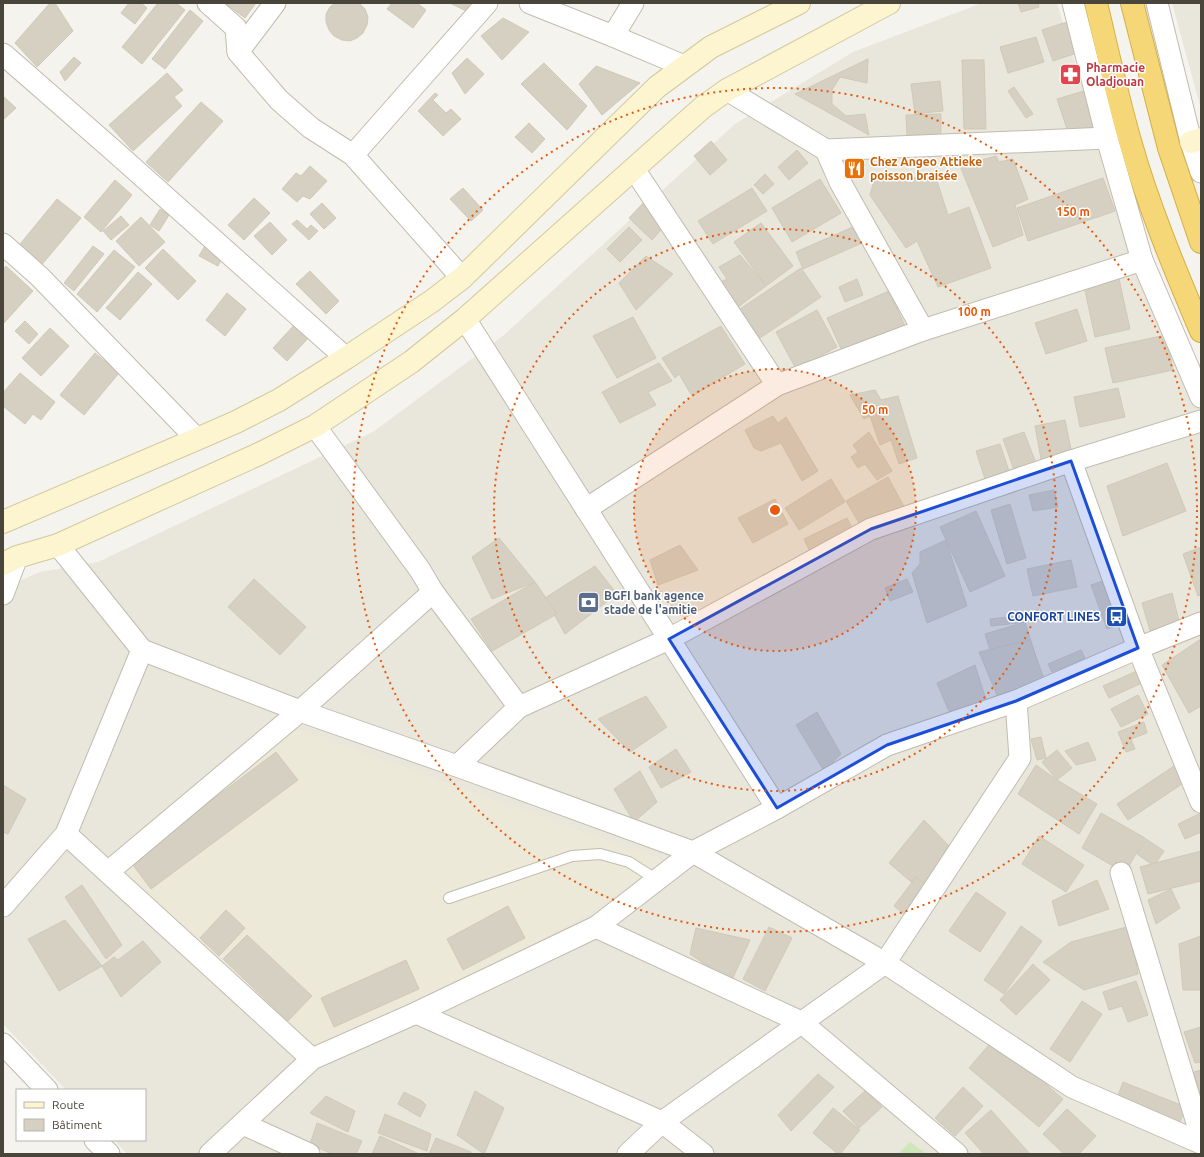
<svg xmlns="http://www.w3.org/2000/svg" width="1204" height="1157" font-family="Ubuntu,sans-serif">
<rect width="100%" height="100%" fill="#f5f3ed"/>
<g fill="#e9e6db">
<path d="M982,3h75l78,257 66,147v747h-1074l-13,-14h31v-50h-79l-63,-66v-436l37,-16 58,-10 275,-130 131,-97 231,-211 118,-72z"/>
<path d="M1172,3h29v106z"/>
</g>
<path fill="#ede9d8" d="M297,729l366,131 -74,54 -120,66 -157,67 -192,-179 106,-93z"/>
<path fill="#cee7b8" d="M910,1142l17,12h-29z"/>
<g fill="#d6d0c2" stroke="#d1c9b6">
<path d="M50,3h5l18,28 -36,36 -22,-24z"/>
<path d="M129,3h12l6,5 -12,16 -14,-11z"/>
<path d="M158,3h18l9,7 -43,54 -20,-17z"/>
<path d="M225,3h31l-11,15z"/>
<path d="M335,3h24l6,6 3,8 -1,8 -4,8 -6,5 -7,3 -8,-1 -8,-4 -5,-6 -3,-8v-8l4,-7z"/>
<path d="M392,3h25l9,7 -13,18 -26,-19z"/>
<path d="M450,3h20l-4,8z"/>
<path d="M1018,3h20l1,4 -18,5z"/>
<path d="M190,10l13,11 -38,48 -13,-10z"/>
<path d="M503,18l26,14 -27,28 -21,-24z"/>
<path d="M1067,22l10,31 -24,8 -11,-31z"/>
<path d="M1036,37l8,25 -36,11 -8,-26z"/>
<path d="M74,57l7,6 -16,18 -5,-9z"/>
<path d="M467,58l17,16 -19,20 -13,-21z"/>
<path d="M868,59l-1,24 -27,-6 -8,13v14l14,12 19,-2 4,21 -74,-41z"/>
<path d="M962,60h22l2,69h-22z"/>
<path d="M544,63l43,43 -20,24 -46,-46z"/>
<path d="M596,66l44,17 -38,32 -23,-31z"/>
<path d="M167,73l16,17 -9,7 8,9 -49,45 -24,-26z"/>
<path d="M940,81l3,30 -28,3 -4,-30z"/>
<path d="M1014,87l19,27 -7,4 -18,-27z"/>
<path d="M1084,91l13,39 -27,8 -13,-39z"/>
<path d="M435,93l3,2 -5,5 13,13 5,-4 10,10 -18,17 -25,-25z"/>
<path d="M3,96l13,12 -13,12z"/>
<path d="M201,102l22,19 -55,61 -22,-20z"/>
<path d="M941,114v20l-34,1 -1,-20z"/>
<path d="M529,123l16,16 -13,14 -17,-16z"/>
<path d="M711,141l16,19 -17,15 -16,-19z"/>
<path d="M797,150l11,13 -19,17 -11,-13z"/>
<path d="M996,156l3,6 14,-3 15,40 -13,6 8,30 -30,12 -33,-81z"/>
<path d="M310,166l17,15 -17,18 -7,-3 -6,6 -15,-13 14,-16 5,3z"/>
<path d="M765,174l9,10 -11,10 -9,-9z"/>
<path d="M875,177l61,1 12,37 21,-8 22,61 -53,19 -21,-46 -11,7 -36,-53z"/>
<path d="M1103,178l12,33 -87,30 -11,-33z"/>
<path d="M820,179l21,34 -49,29 -20,-34z"/>
<path d="M115,180l17,15 -31,37 -17,-15z"/>
<path d="M463,188l20,22 -12,11 -21,-22z"/>
<path d="M752,188l15,23 -54,33 -15,-23z"/>
<path d="M254,198l16,15 -26,27 -16,-15z"/>
<path d="M57,199l24,19 -42,50 -23,-19z"/>
<path d="M644,202l23,21 -15,17 -23,-22z"/>
<path d="M322,203l14,15 -12,11 -14,-15z"/>
<path d="M160,209l9,6 -10,16 -9,-6z"/>
<path d="M121,216l8,9 -18,15 -8,-9z"/>
<path d="M141,217l24,25 -26,24 -23,-25z"/>
<path d="M297,220l10,9 4,-4 7,6 -9,9 -17,-16z"/>
<path d="M270,222l17,18 -15,15 -18,-19z"/>
<path d="M761,223l32,43 -27,20 -32,-44z"/>
<path d="M855,226l7,17 -59,26 -7,-17z"/>
<path d="M629,227l13,13 -22,22 -13,-13z"/>
<path d="M207,242l18,10 -7,14 -19,-10z"/>
<path d="M93,246l11,8 -30,37 -10,-8z"/>
<path d="M163,249l33,32 -18,19 -33,-32z"/>
<path d="M114,250l21,17 -38,45 -20,-18z"/>
<path d="M740,255l26,31 -28,21 -17,-25 6,-3 -8,-12z"/>
<path d="M646,256l27,18 -37,36 -17,-27z"/>
<path d="M6,266l27,25 -30,33v-55z"/>
<path d="M801,268l20,29 -61,41 -20,-29z"/>
<path d="M310,271l29,30 -13,13 -30,-30z"/>
<path d="M138,272l14,12 -32,36 -14,-12z"/>
<path d="M857,279l6,16 -18,7 -6,-15z"/>
<path d="M1119,279l11,50 -35,8 -11,-51z"/>
<path d="M889,291l16,35 -62,27 -16,-35z"/>
<path d="M227,293l19,16 -21,27 -19,-16z"/>
<path d="M1077,309l10,32 -41,13 -11,-31z"/>
<path d="M817,310l20,37 -41,22 -20,-37z"/>
<path d="M633,317l23,41 -39,20 -24,-42z"/>
<path d="M25,321l13,13 -9,10 -14,-13z"/>
<path d="M297,322l14,13 -24,26 -14,-13z"/>
<path d="M721,326l24,38 -53,32 -13,-22 -4,4 -13,-20z"/>
<path d="M50,328l19,18 -28,30 -19,-18z"/>
<path d="M1166,335l7,35 -60,13 -8,-35z"/>
<path d="M95,353l24,20 -35,42 -24,-20z"/>
<path d="M659,363l13,18 -24,11 8,13 -36,18 -18,-31z"/>
<path d="M20,373l35,29 -14,18 -8,-6 -8,10 -22,-18v-13z"/>
<path d="M1118,388l7,29 -45,10 -6,-30z"/>
<path d="M875,390l6,10 17,-4 19,62 -18,6 -8,-24 -11,5 -10,-29 -6,3 -14,-24z"/>
<path d="M773,416l5,7 8,-6 32,54 -16,10 -21,-38 -20,8 -7,-3 -9,-18z"/>
<path d="M1065,420l7,34 -31,5 -6,-33z"/>
<path d="M869,432l23,39 -15,9 -12,-16 -7,4 -7,-11 7,-5 -5,-7z"/>
<path d="M1024,432l12,31 -22,7 -11,-31z"/>
<path d="M1000,444l11,33 -24,8 -11,-34z"/>
<path d="M1167,463l19,48 -63,25 -16,-50z"/>
<path d="M888,477l19,35 -45,16 -16,-27z"/>
<path d="M831,479l14,23 -46,28 -14,-22z"/>
<path d="M1054,490l4,17 -25,4 -4,-16z"/>
<path d="M775,499l13,25 -35,19 -15,-25z"/>
<path d="M1010,504l16,54 -19,6 -16,-54z"/>
<path d="M976,511l29,65 -35,16 -30,-65z"/>
<path d="M847,518l6,12 -43,22 -6,-13z"/>
<path d="M499,538l36,44 -43,17 -20,-42z"/>
<path d="M946,540l21,66 -40,17 -15,-50 8,-9v-12z"/>
<path d="M680,545l18,25 -40,15 -8,-25z"/>
<path d="M1201,547v48l-3,1 -15,-42z"/>
<path d="M1071,560l6,27 -44,9 -6,-27z"/>
<path d="M595,566l22,28 -52,40 -20,-36z"/>
<path d="M254,579l52,48 -26,28 -52,-48z"/>
<path d="M907,579l6,13 -23,9 -5,-13z"/>
<path d="M1106,580l16,44 -15,5 -16,-44z"/>
<path d="M535,582l22,32 -65,37 -21,-32z"/>
<path d="M1172,593l8,32 -29,9 -9,-31z"/>
<path d="M1026,615l1,7 -36,4 -1,-7z"/>
<path d="M1025,622l19,61 -40,12 -19,-61z"/>
<path d="M1201,639v67l-12,7 -27,-48z"/>
<path d="M1030,640l14,39 -45,21 -20,-48z"/>
<path d="M1081,650l4,8 -33,14 -4,-8z"/>
<path d="M975,665l12,38 -36,13 -14,-33z"/>
<path d="M1139,670l5,12 -35,16 -6,-12z"/>
<path d="M1138,695l10,19 -27,13 -10,-18z"/>
<path d="M646,696l21,31 -37,25 -32,-33z"/>
<path d="M817,712l24,42 -17,17 -28,-46z"/>
<path d="M1144,722l3,11 -16,6 4,10 -9,3 -8,-20z"/>
<path d="M1041,737l5,21 -9,2 -6,-21z"/>
<path d="M1088,742l8,18 -20,5 -11,-14z"/>
<path d="M676,749l15,23 -30,16 -12,-21z"/>
<path d="M1057,750l15,18 -15,12 -15,-18z"/>
<path d="M276,752l22,28 -147,109 -21,-28z"/>
<path d="M1177,764l11,16 -60,40 -11,-16z"/>
<path d="M1036,765l21,15 40,24 -18,30 -61,-40z"/>
<path d="M640,771l17,31 -23,20 -20,-33z"/>
<path d="M3,785l23,14 -18,35 -5,-2z"/>
<path d="M1101,813l44,25 -20,35 -43,-25z"/>
<path d="M1201,813v19l-16,7 -7,-15z"/>
<path d="M924,820l28,29 -29,43 -34,-29z"/>
<path d="M1039,836l45,29 -18,27 -44,-28z"/>
<path d="M1146,839l18,12 -10,15 -17,-12z"/>
<path d="M1201,851v30l-53,13 -8,-27z"/>
<path d="M916,877l15,11 -23,29 -14,-11z"/>
<path d="M1097,880l12,29 -50,17 -7,-25z"/>
<path d="M82,885l40,60 -16,14 -41,-62z"/>
<path d="M1171,889l9,19 -24,16 -8,-24z"/>
<path d="M976,892l30,21 -26,39 -31,-21z"/>
<path d="M508,906l17,32 -62,32 -16,-31z"/>
<path d="M226,910l19,18 -26,28 -19,-18z"/>
<path d="M65,920l37,46 -43,25 -31,-52z"/>
<path d="M1021,926l21,15 -38,53 -20,-14z"/>
<path d="M1130,926l8,48 -54,16 -41,-28 28,-20z"/>
<path d="M769,927l23,11 -27,53 -22,-12z"/>
<path d="M696,928l54,12 -19,42 -41,-28z"/>
<path d="M247,935l65,61 -24,25 -65,-62z"/>
<path d="M1201,936v54h-18l-4,-46z"/>
<path d="M143,941l18,21 -40,35 -19,-31 12,-9 4,3z"/>
<path d="M406,960l13,29 -85,38 -13,-29z"/>
<path d="M1033,964l17,16 -34,35 -16,-15z"/>
<path d="M1136,981l12,34 -20,7 -6,-16 -13,4 -6,-18z"/>
<path d="M1082,1001l20,13 -32,48 -20,-13z"/>
<path d="M1201,1027v35l-6,1 -11,-31z"/>
<path d="M994,1039l69,60 -24,28 -70,-59z"/>
<path d="M1201,1070v24h-1l-6,-22z"/>
<path d="M818,1074l16,13 -43,44 -13,-16z"/>
<path d="M1123,1082l63,25 -8,19 -62,-25z"/>
<path d="M963,1087l20,19 -28,30 -20,-18z"/>
<path d="M866,1090l16,17 -23,21 -16,-17z"/>
<path d="M475,1091l29,17 -20,46 -27,-19z"/>
<path d="M404,1092l18,9 4,4 -6,12 -22,-13z"/>
<path d="M326,1096l29,15 -7,21 -38,-19z"/>
<path d="M833,1108l27,22 -20,24h-2l-25,-21z"/>
<path d="M1067,1109l29,27 -17,18h-15l-21,-20z"/>
<path d="M991,1110l39,44h-46l-19,-21z"/>
<path d="M385,1114l46,20 -4,17 -49,-18z"/>
<path d="M317,1123l45,18 -6,13h-24l-22,-10z"/>
<path d="M380,1136l39,18h-47z"/>
<path d="M436,1138l35,14 -1,2h-41z"/>
</g>
<g fill="none" stroke-linecap="round" stroke-linejoin="round">
<defs>
<path id="lane" d="M449,898l123,-42 28,-2 29,8 28,18"/>
<g id="street">
<path d="M208,3l28,25 2,24 41,48 32,28 42,27 109,123"/>
<path d="M530,3l83,33 71,30"/>
<path d="M1073,3l34,135 35,122 59,137"/>
<path d="M1157,3l34,139 10,30"/>
<path d="M613,36l20,-33"/>
<path d="M238,52l37,-49"/>
<path d="M3,54l111,97 232,207"/>
<path d="M727,90l99,60 281,-12"/>
<path d="M826,150l14,32 83,148"/>
<path d="M353,155l134,-152"/>
<path d="M634,169l143,216"/>
<path d="M3,244l36,32 158,163"/>
<path d="M465,319l312,489"/>
<path d="M315,426l105,144 13,22 86,115"/>
<path d="M1071,461l67,187 63,154"/>
<path d="M586,509l191,-124 146,-55 219,-70"/>
<path d="M58,545l84,105 158,61 157,55 236,86 192,111 187,124 129,56"/>
<path d="M3,594l14,-37"/>
<path d="M457,766l62,-59 150,-68 202,-110 200,-68 130,-40"/>
<path d="M66,834l246,225"/>
<path d="M108,872l192,-161 133,-119"/>
<path d="M1121,873l80,263"/>
<path d="M3,906l63,-72 76,-184"/>
<path d="M596,927l205,95 156,132"/>
<path d="M416,1013l246,109 41,32"/>
<path d="M3,1044l44,46"/>
<path d="M243,1124l66,30"/>
<path d="M95,1140l14,14"/>
<path d="M210,1154l102,-95 104,-46 180,-86 97,-75 84,-44 110,-63 129,-44 122,-53 63,-25"/>
<path d="M628,1154l34,-32 223,-159 135,-205 -4,-57"/>
</g>
<g id="secondary">
<path d="M1191,142l10,-3"/>
<path d="M3,522l194,-83 39,-17 43,-22 67,-42 86,-57 30,-23 195,-191 54,-40 88,-44"/>
<path d="M3,564l14,-7 41,-12 201,-91 56,-28 96,-64 54,-43 238,-212 24,-17 162,-87"/>
</g>
<g id="highway">
<path d="M1096,3c11,46 21,93 34,138 18,64 45,129 71,190"/>
<path d="M1132,3l37,145 32,94"/>
</g>
</defs>
<use href="#lane" stroke="#c1bcaf" stroke-width="12"/>
<use href="#street" stroke="#c1bcaf" stroke-width="23"/>
<use href="#secondary" stroke="#d2c99f" stroke-width="24"/>
<use href="#highway" stroke="#d5ae47" stroke-width="24"/>
<use href="#lane" stroke="#fff" stroke-width="10"/>
<use href="#street" stroke="#fff" stroke-width="21"/>
<use href="#secondary" stroke="#fcf5d0" stroke-width="22"/>
<use href="#highway" stroke="#f6d777" stroke-width="22"/>
</g>
<path fill="#1d4ed8" fill-opacity="0.2" stroke="#1d4ed8" stroke-width="3" stroke-linejoin="round" d="M1071,461l67,187 -122,53 -129,44 -110,63 -108,-169 202,-110z"/>
<circle cx="775" cy="510" r="141" fill="#e8590c" fill-opacity=".12"/>
<g fill="none" stroke="#e8590c" stroke-width="2" stroke-dasharray="2 4">
<circle cx="775" cy="510" r="141"/>
<circle cx="775" cy="510" r="281"/>
<circle cx="775" cy="510" r="422"/>
</g>
<defs>
<symbol id="pharmacy-square" viewBox="-11 -11 22 22"><rect x="-9" y="-9" width="18" height="18" rx="4" fill="#e0444e" stroke="#fff"/><path d="M-2-6h4v4h4v4h-4v4h-4v-4h-4v-4h4Z" fill="#fff"/></symbol>
<symbol id="restaurant-square" viewBox="-11 -11 22 22"><rect x="-9" y="-9" width="18" height="18" rx="4" fill="#e8710a" stroke="#fff"/><path d="M-5-6h1v4h1v-4h1v4h1v-4h1v5L-1.5 .5V6h-2V.5L-5-1ZM5-6V6H3V1.5H1.5Q1.5-4 5-6Z" fill="#fff"/></symbol>
<symbol id="bank-square" viewBox="-11 -11 22 22"><rect x="-9" y="-9" width="18" height="18" rx="4" fill="#5c6f8a" stroke="#fff"/><path d="M-6-4H6V4H-6ZM0-2.3a2.3 2.3 0 1 0 0 4.6a2.3 2.3 0 1 0 0-4.6Z" fill="#fff"/></symbol>
<symbol id="bus-square" viewBox="-11 -11 22 22"><rect x="-9" y="-9" width="18" height="18" rx="4" fill="#1a4fb4" stroke="#fff"/><path d="M-5-6H5V4H4V6H2V4H-2V6H-4V4H-5ZM-3.5-4V0h7V-4ZM-3.5 1.2v1.5H-2V1.2ZM2 1.2v1.5H3.5V1.2Z" fill="#fff"/></symbol>
</defs>
<g fill-rule="evenodd">
<use href="#pharmacy-square" x="1058" y="62" width="25" height="25"/>
<use href="#restaurant-square" x="842" y="156" width="25" height="25"/>
<use href="#bank-square" x="576" y="590" width="25" height="25"/>
<use href="#bus-square" x="1104" y="604" width="25" height="25"/>
</g>
<g text-anchor="middle" stroke-width="3" stroke-linejoin="round" paint-order="stroke">
<g font-size="12" font-weight="bold" fill="#be3a42" stroke="#fff" text-anchor="start">
<text x="1086" y="72">Pharmacie<tspan x="1086" dy="14">Oladjouan</tspan></text>
</g>
<g font-size="12" font-weight="bold" fill="#c56008" stroke="#fff" text-anchor="start">
<text x="870" y="166">Chez Angeo Attieke<tspan x="870" dy="14">poisson braisée</tspan></text>
</g>
<g font-size="12" font-weight="bold" fill="#4e5e75" stroke="#fff" text-anchor="start">
<text x="604" y="600">BGFI bank agence<tspan x="604" dy="14">stade de l'amitie</tspan></text>
</g>
<g font-size="12" font-weight="bold" fill="#164399" stroke="#fff" text-anchor="end">
<text x="1100" y="621">CONFORT LINES</text>
</g>
</g>
<circle cx="775" cy="510" r="6" fill="#e8590c" stroke="#fff" stroke-width="2"/>
<g font-size="12" text-anchor="middle" font-weight="bold" fill="#e8590c" stroke="#fff" stroke-width="3" stroke-linejoin="round" paint-order="stroke">
<text x="1073" y="216">150 m</text>
<text x="974" y="316">100 m</text>
<text x="875" y="414">50 m</text>
</g>
<rect width="1204" height="1157" fill="none" stroke="#4a453a" stroke-width="8"/>
<rect x="16" y="1089" width="130" height="52" fill="#ffffff" stroke="#b7b5b0"/>
<rect x="24" y="1102" width="20" height="6" fill="#fcf5d0" stroke="#b7b5b0"/>
<text x="52" y="1109" font-size="12" fill="#4a453a">Route</text>
<rect x="24" y="1119" width="20" height="12" fill="#d6d0c2" stroke="#b7b5b0"/>
<text x="52" y="1129" font-size="12" fill="#4a453a">Bâtiment</text>
</svg>
